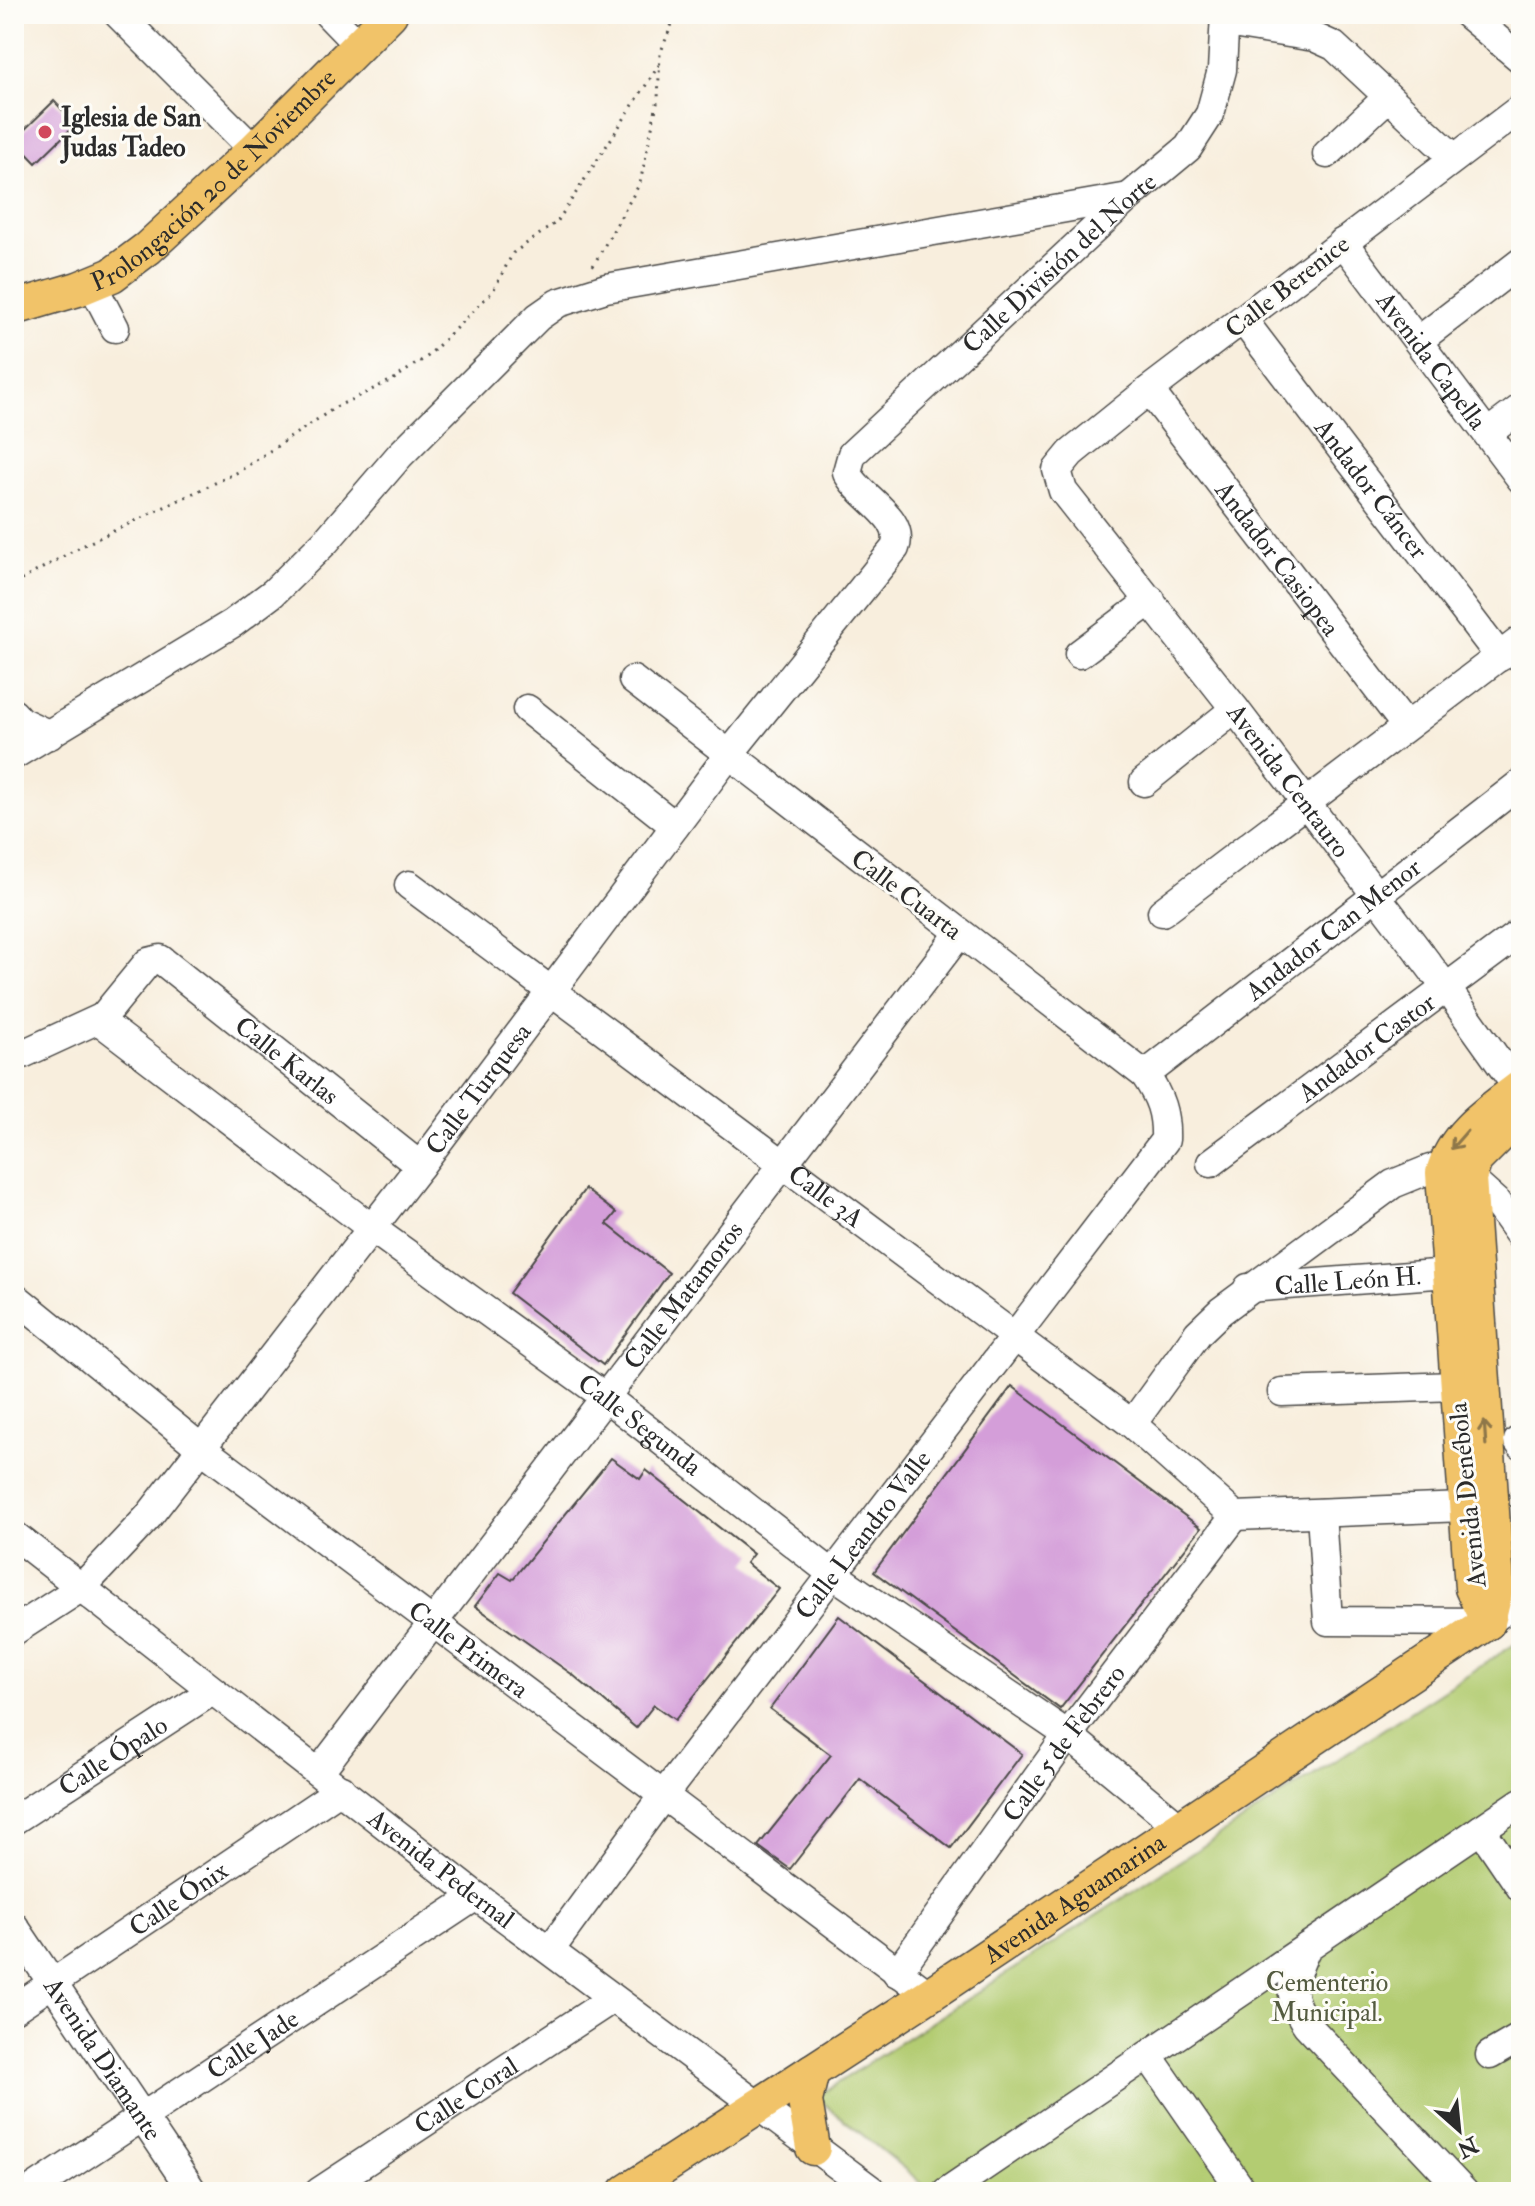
<svg xmlns="http://www.w3.org/2000/svg" width="1535" height="2206" font-family="'IM FELL Double Pica',serif">
<rect width="100%" height="100%" fill="#fdfcf7"/>
<filter id="ink" filterUnits="userSpaceOnUse"><feTurbulence type="fractalNoise" baseFrequency=".0125" numOctaves="2"/><feDisplacementMap in="SourceGraphic" scale="16" xChannelSelector="R" yChannelSelector="G"/><feConvolveMatrix kernelMatrix="1 2 1 2 8 2 1 2 1" color-interpolation-filters="sRGB"/></filter>
<filter id="wash" filterUnits="userSpaceOnUse"><feTurbulence type="fractalNoise" baseFrequency=".006" numOctaves="4" result="noise"/><feDisplacementMap in="SourceGraphic" scale="32" xChannelSelector="R" yChannelSelector="G"/><feGaussianBlur stdDeviation="1.8" result="paint"/><feColorMatrix in="noise" values="0 0 0 0 0 0 0 0 0 0 0 0 0 0 0 0 0 1.4 0 .05"/><feComposite in="paint" operator="in"/></filter>
<g filter="url(#wash)">
<rect width="100%" height="100%" fill="#f8eedd"/>
<path fill="#b3cc72" stroke="#6f7c4e" stroke-width="2" d="M1521,1640v552h-588l-117,-95z"/>
<g id="blocks">
<g fill="#d49ed9">
<path d="M54,101l22,23 -40,39 -22,-23z"/>
<path d="M585,1189l31,24 -9,11 62,49 -66,92 -94,-72z"/>
<path d="M1012,1386l189,142 -141,181 -186,-137z"/>
<path d="M611,1458l29,21 6,-9 107,84 -7,9 33,26 -104,131 -21,-15 -18,23 -63,-53 -98,-69 25,-33 12,7z"/>
<path d="M839,1616l183,138 -71,94 -91,-69 -70,90 -32,-23 73,-91 -61,-46z"/>
</g>
</g>
</g>
<g filter="url(#ink)">
<use href="#blocks" fill-opacity="0" stroke="#4a4846" stroke-width="2"/>
<g fill="none" stroke-linecap="round" stroke-linejoin="round">
<defs>
<g id="minor">
<path d="M118,14l136,136"/>
<path d="M328,14l32,33"/>
<path d="M1467,14l54,45"/>
<path d="M1226,23l88,14 20,9 120,112"/>
<path id="s1" d="M1521,108l-372,282 -78,63 -14,17 6,21 172,218 212,280 74,104"/>
<path d="M1327,154l61,-57"/>
<path id="s2" d="M1343,242l178,237"/>
<path d="M92,284l23,44"/>
<path id="s3" d="M1243,320l257,337"/>
<path d="M1418,341l103,-79"/>
<path id="s4" d="M1149,390l257,336"/>
<path d="M1488,433l33,-25"/>
<path d="M1079,654l72,-54"/>
<path d="M527,709l148,117"/>
<path d="M14,714l6,7 30,14"/>
<path d="M14,755l219,-132 40,-30 53,-52 74,-86 138,-138 20,-14 48,-15 523,-91"/>
<path d="M1144,782l91,-73"/>
<path id="s5" d="M409,885l723,539 103,92"/>
<path d="M1162,912l359,-272"/>
<path id="s6" d="M103,1017l2,8 265,202 234,169 230,179 234,160 113,93"/>
<path id="s7" d="M103,1017l45,-55 12,-3 260,207"/>
<path d="M14,1058l89,-41"/>
<path id="s8" d="M1145,1075l376,-292"/>
<path id="s9" d="M1211,1163l310,-231"/>
<path d="M1469,1178l27,24 25,35"/>
<path id="s10" d="M1248,1288l201,-15"/>
<path id="s11" d="M14,1296l187,152 728,547"/>
<path d="M1282,1392l174,-6"/>
<path d="M1132,1424l66,-91 23,-22 172,-127 37,-15 13,4"/>
<path d="M1518,1441l3,4"/>
<path d="M1321,1513l7,108 160,1 33,-23"/>
<path d="M1235,1516l229,-9"/>
<path id="s12" d="M14,1535l462,361 398,296"/>
<path id="s13" d="M14,1631l68,-44 66,-70 272,-351 307,-409 168,-209c12,-31 -36,-50 -48,-76l5,-18 277,-257 59,-49 22,-34 12,-44 3,-56"/>
<path id="s14" d="M319,1772l640,-838"/>
<path id="s15" d="M14,1820l198,-129"/>
<path d="M1481,1829l40,59"/>
<path id="s16" d="M14,1926l179,266"/>
<path d="M1307,1947c-15,35 -23,45 0,78l157,167"/>
<path id="s17" d="M550,1950l112,-153 503,-657c1,-27 -5,-43 -20,-65l-512,-395"/>
<path id="s18" d="M897,1973l171,-238 167,-219"/>
<path id="s19" d="M14,2009l327,-220"/>
<path d="M1148,2055l95,137"/>
<path d="M1490,2055l31,-18"/>
<path id="s20" d="M29,2192l447,-296"/>
<path id="s21" d="M319,2192l293,-193"/>
<path d="M946,2192l575,-390"/>
</g>
<g id="major">
<path id="s22" d="M14,308l64,-19 34,-14 36,-27 106,-98 136,-136"/>
<path d="M1488,1622l-16,-34 -29,-415c11,-40 47,-62 78,-86"/>
<path d="M1488,1622l9,-38 -28,-406 6,-18 46,-46"/>
<path d="M812,2071l-7,30 8,47"/>
<path id="s23" d="M626,2192l303,-197 559,-373"/>
</g>
</defs>
<use href="#minor" stroke="#4a4846" stroke-width="31"/>
<use href="#major" stroke="#4a4846" stroke-width="37"/>
<g stroke="#4a4846" stroke-width="3" stroke-dasharray="2 6" stroke-linecap="butt">
<path d="M593,266l47,-83 18,-84 2,-45 16,-40"/>
<path d="M14,584l68,-38 156,-74 98,-65 58,-28 34,-23 65,-65 20,-38 44,-31 102,-157"/>
</g>
<use href="#minor" stroke="#fff" stroke-width="28"/>
<use href="#major" stroke="#f1c369" stroke-width="34"/>
</g>
<defs><path id="oneway-shaft" d="M-6 0H5M1.5-3L5.5 0L1.5 3" fill="none" stroke-width="1.6" stroke-linecap="round" stroke-linejoin="round" transform="scale(2)"/></defs>
<g stroke="#8e774a">
<use href="#oneway-shaft" transform="translate(1459 1140) rotate(131)"/>
<use href="#oneway-shaft" transform="translate(1485 1433) rotate(-94)"/>
</g>
</g>
<circle fill="#d1495b" stroke="#fdfcf7" stroke-width="3" cx="45" cy="132" r="8"/>
<g text-anchor="middle" stroke-width="6" stroke-linejoin="round" paint-order="stroke">
<g font-size="26" font-weight="bold" fill="#2b2b2b" stroke="#fdfcf7" text-anchor="start">
<text x="61" y="126">Iglesia de San<tspan x="61" dy="30">Judas Tadeo</tspan></text>
</g>
<g font-size="26" fill="#2b2b2b" stroke="#fdfcf7">
<text dy="9" stroke="none"><textPath href="#s22" startOffset="242">Prolongación 20 de Noviembre</textPath></text>
<text dy="9" stroke="none"><textPath href="#s13" startOffset="1796">Calle División del Norte</textPath></text>
<text transform="translate(1287 286) rotate(-38)" y="9">Calle Berenice</text>
<text dy="9" stroke="none"><textPath href="#s2" startOffset="148">Avenida Capella</textPath></text>
<text dy="9" stroke="none"><textPath href="#s3" startOffset="212">Andador Cáncer</textPath></text>
<text dy="9" stroke="none"><textPath href="#s4" startOffset="212">Andador Casiopea</textPath></text>
<text dy="9" stroke="none"><textPath href="#s1" startOffset="978">Avenida Centauro</textPath></text>
<text transform="translate(907 894) rotate(37)" y="9">Calle Cuarta</text>
<text dy="9" stroke="none"><textPath href="#s8" startOffset="238">Andador Can Menor</textPath></text>
<text dy="9" stroke="none"><textPath href="#s9" startOffset="194">Andador Castor</textPath></text>
<text dy="9" stroke="none"><textPath href="#s7" startOffset="246">Calle Karlas</textPath></text>
<text dy="9" stroke="none"><textPath href="#s13" startOffset="718">Calle Turquesa</textPath></text>
<text dy="9" stroke="none"><textPath href="#s5" startOffset="520">Calle 3A</textPath></text>
<text dy="9" stroke="none"><textPath href="#s10" startOffset="100">Calle León H.</textPath></text>
<text dy="9" stroke="none"><textPath href="#s14" startOffset="600">Calle Matamoros</textPath></text>
<text dy="9" stroke="none"><textPath href="#s6" startOffset="676">Calle Segunda</textPath></text>
<text transform="translate(1467 1495) rotate(-96)" y="9">Avenida Denébola</text>
<text dy="9" stroke="none"><textPath href="#s17" startOffset="520">Calle Leandro Valle</textPath></text>
<text dy="9" stroke="none"><textPath href="#s11" startOffset="576">Calle Primera</textPath></text>
<text dy="9" stroke="none"><textPath href="#s18" startOffset="284">Calle 5 de Febrero</textPath></text>
<text dy="9" stroke="none"><textPath href="#s15" startOffset="118">Calle Ópalo</textPath></text>
<text dy="9" stroke="none"><textPath href="#s12" startOffset="542">Avenida Pedernal</textPath></text>
<text dy="9" stroke="none"><textPath href="#s23" startOffset="536">Avenida Aguamarina</textPath></text>
<text dy="9" stroke="none"><textPath href="#s19" startOffset="198">Calle Ónix</textPath></text>
<text dy="9" stroke="none"><textPath href="#s20" startOffset="268">Calle Jade</textPath></text>
<text dy="9" stroke="none"><textPath href="#s16" startOffset="160">Avenida Diamante</textPath></text>
<text dy="9" stroke="none"><textPath href="#s21" startOffset="176">Calle Coral</textPath></text>
</g>
<g font-size="26" fill="#545b40" stroke="#fdfcf7">
<text x="1327" y="1991">Cementerio<tspan x="1327" dy="30">Municipal.</tspan></text>
</g>
</g>
<rect width="1535" height="2206" fill="none" stroke="#fdfcf7" stroke-width="48"/>
<g transform="translate(1459 2130) rotate(153)" stroke="#fdfcf7" stroke-width="6" paint-order="stroke">
<path d="M0-6L14 30L0 20L-14 30Z" fill="#2b2b2b"/>
<text y="-12" font-size="22" font-weight="bold" text-anchor="middle" fill="#2b2b2b">N</text>
</g>
</svg>
